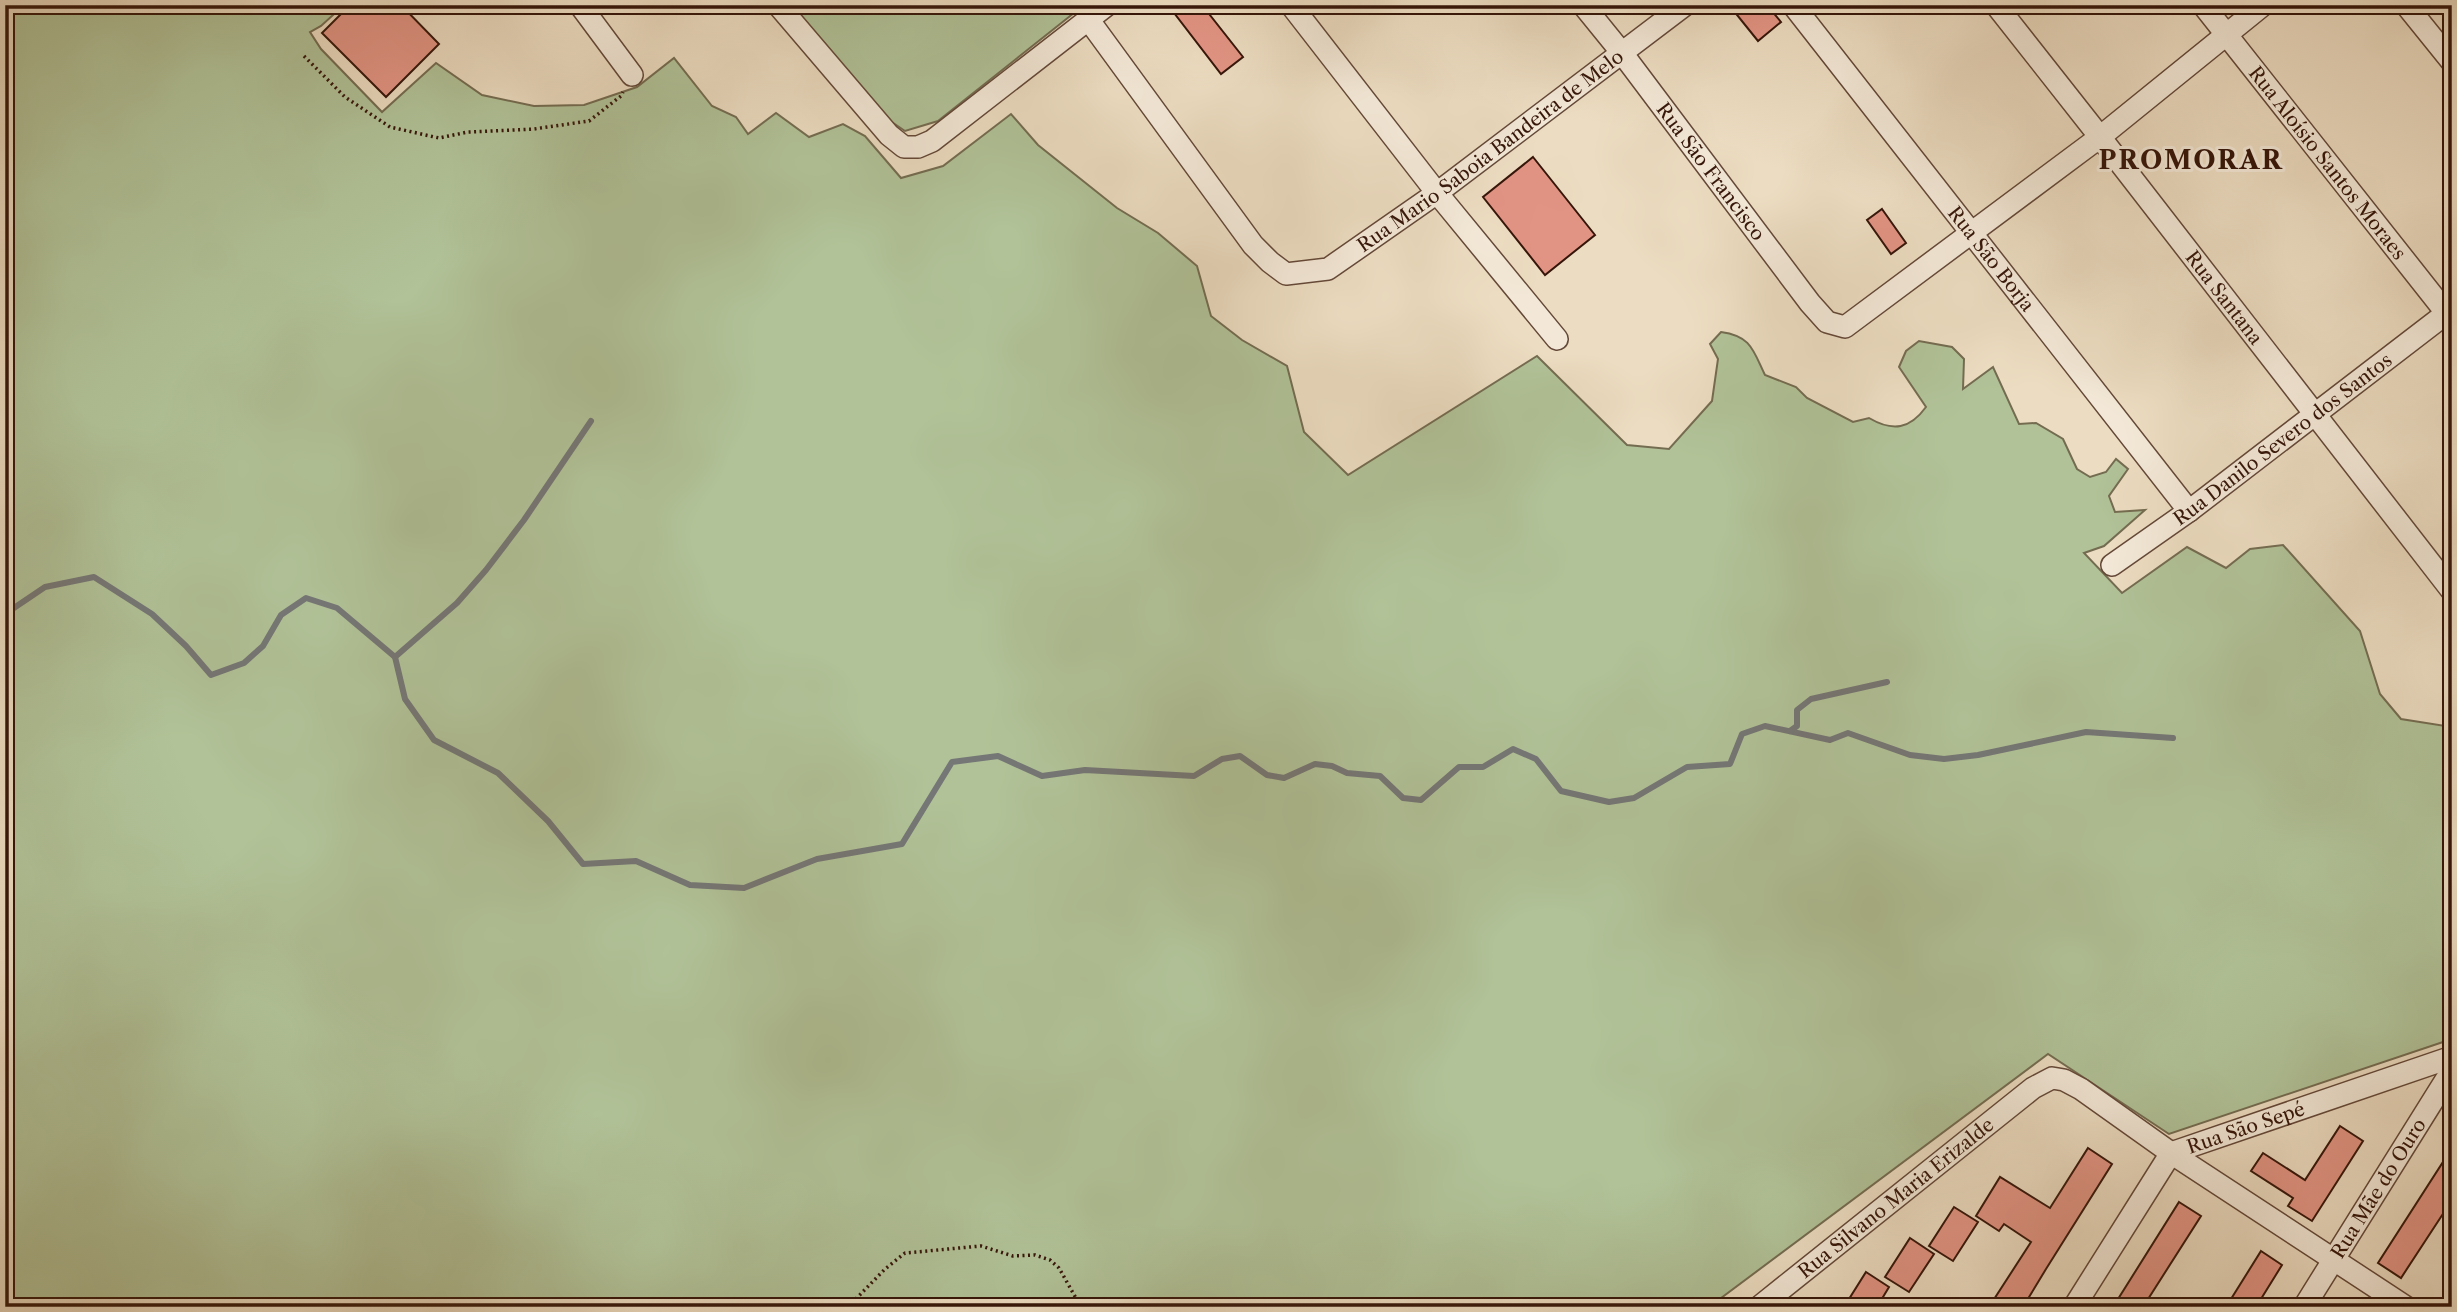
<svg xmlns="http://www.w3.org/2000/svg" width="2457" height="1312" font-family="'Libre Caslon Text',serif">
<rect width="100%" height="100%" fill="#ecdcc1"/>
<filter id="stains"><feTurbulence type="fractalNoise" baseFrequency=".00286" numOctaves="4"/><feColorMatrix values="0 0 0 0 .2 0 0 0 0 .09 0 0 0 0 .02 0 0 0 .5 -.17"/></filter>
<radialGradient id="worn" r=".72"><stop offset=".6" stop-color="#630" stop-opacity="0"/><stop offset="1" stop-color="#630" stop-opacity=".3"/></radialGradient>
<g fill="#b1c298" stroke="#746c51" stroke-width="2">
<path d="M5,5h339l-23,21 -11,6 11,17 61,63 54,-49 46,32 52,11 50,-1 53,-18 37,-29 38,48 24,11 12,17 28,-21 33,24 34,-13 22,12 36,42 42,-12 68,-52 27,31 79,63 41,25 39,33 14,50 31,24 45,26 17,66 44,43 189,-119 90,89 42,4 43,-48 6,-42 -8,-15 11,-12c30,4 32,18 44,43l31,12 11,11 46,24 16,-4c24,14 41,11 57,-11l-27,-40 7,-16 13,-10 33,6 12,12 -1,30 30,-22 26,57 17,-1 27,16 14,30 13,8 16,-5 10,-13 12,10 -19,27 6,16 30,-2 -41,36 -20,7 38,40 65,-46 39,21 24,-19 33,-4 77,86 20,63 21,25 51,8v312l-283,95 -121,-80 -339,253h-1704z"/>
<path d="M787,5h297l-146,116 -33,10 -28,-19z"/>
</g>
<g fill="none" stroke-linecap="round" stroke-linejoin="round">
<g stroke="#757776" stroke-width="6">
<path d="M5,614l40,-27 49,-10 58,37 34,32 25,29 33,-12 19,-17 18,-31 25,-17 31,10 58,49 10,42 29,41 64,33 50,48 35,43 53,-3 54,24 54,3 73,-29 85,-15 50,-82 46,-6 44,20 43,-6 109,6 28,-17 18,-3 27,19 17,3 31,-14 17,2 15,7 33,3 23,22 18,2 38,-33h24l30,-18 23,10 25,32 48,11 25,-4 53,-31 43,-3 12,-30 23,-8 65,14 18,-7 62,22 34,4 34,-4 108,-23 87,6"/>
<path d="M395,657l62,-54 29,-33 38,-50 67,-99"/>
<path d="M1790,731l7,-5v-16l14,-11 76,-17"/>
</g>
</g>
<g fill="#e29484" stroke="#36160a" stroke-width="2">
<path d="M350,5h51l38,39 -53,53 -64,-64z"/>
<path d="M1168,5h34l41,52 -22,17z"/>
<path d="M1729,5h38l14,17 -23,19z"/>
<path d="M1533,157l62,78 -50,40 -62,-78z"/>
<path d="M1882,209l24,34 -15,11 -24,-34z"/>
<path d="M2340,1126l23,15 -51,80 -24,-15 5,-8 -42,-27 12,-18 42,27z"/>
<path d="M2088,1148l24,16 -66,105 -23,38h-34l42,-65 -27,-18 -5,7 -23,-15 24,-39 50,31z"/>
<path d="M2452,1148v52l-51,78 -23,-15z"/>
<path d="M2179,1202l22,14 -58,91h-30z"/>
<path d="M1954,1207l24,15 -25,39 -24,-15z"/>
<path d="M1910,1238l24,16 -25,38 -24,-15z"/>
<path d="M2261,1251l21,14 -26,42h-30z"/>
<path d="M1866,1272l23,15 -12,20h-33z"/>
</g>
<g fill="none" stroke-linecap="round" stroke-linejoin="round">
<defs>
<g id="minor">
<path d="M580,5l52,70"/>
<path d="M778,5l111,130 15,12h14l14,-6 175,-136"/>
<path d="M1291,5l146,188 120,146"/>
<path id="s1" d="M1583,5l39,48 188,250 17,19 18,5 255,-190 163,-132"/>
<path id="s2" d="M1793,5l396,506"/>
<path id="s3" d="M1996,5l104,132 352,454"/>
<path id="s4" d="M2203,5l249,315"/>
<path d="M2406,5l46,57"/>
<path id="s5" d="M1088,19l165,226 17,17 16,12 42,-5 109,-76 248,-188"/>
<path id="s6" d="M2112,565l77,-54 263,-202"/>
<path id="s7" d="M1759,1307l274,-219 19,-10 12,2 17,9 90,64 235,154"/>
<path id="s8" d="M2074,1307l97,-154 281,-96"/>
<path id="s9" d="M2304,1307l148,-237"/>
</g>
</defs>
<use href="#minor" stroke="#644838" stroke-width="24"/>
<g stroke="#36160a" stroke-width="3.5" stroke-dasharray="2 3.5" stroke-linecap="butt">
<path d="M304,56l41,41 45,30 49,11 29,-6 66,-3 55,-8 32,-25 2,-4"/>
<path d="M848,1307l37,-38 20,-16 76,-7 32,10 22,-1 15,5 9,8 22,39"/>
</g>
<use href="#minor" stroke="#f3e8d7" stroke-width="21"/>
</g>
<g text-anchor="middle" stroke-width="6" stroke-linejoin="round" paint-order="stroke">
<g font-size="19" fill="#36160a" stroke="#f3e8d7">
<text dy="7" stroke="none"><textPath href="#s5" startOffset="567">Rua Mario Saboia Bandeira de Melo</textPath></text>
<text dy="7" stroke="none"><textPath href="#s4" startOffset="201">Rua Aloísio Santos Moraes</textPath></text>
<text dy="7" stroke="none"><textPath href="#s1" startOffset="210">Rua São Francisco</textPath></text>
<text dy="7" stroke="none"><textPath href="#s2" startOffset="322">Rua São Borja</textPath></text>
<text dy="7" stroke="none"><textPath href="#s3" startOffset="371">Rua Santana</textPath></text>
<text dy="7" stroke="none"><textPath href="#s6" startOffset="212">Rua Danilo Severo dos Santos</textPath></text>
<text dy="7" stroke="none"><textPath href="#s8" startOffset="261">Rua São Sepé</textPath></text>
<text dy="7" stroke="none"><textPath href="#s9" startOffset="140">Rua Mãe do Ouro</textPath></text>
<text dy="7" stroke="none"><textPath href="#s7" startOffset="175">Rua Silvano Maria Erizalde</textPath></text>
</g>
<g font-size="26" font-weight="bold" letter-spacing="2" fill="#36160a" stroke="#f3e8d7">
<text x="2191" y="169">PROMORAR</text>
</g>
</g>
<rect width="2457" height="1312" fill="none" stroke="#ecdcc1" stroke-width="28"/>
<rect x="7" y="7" width="2443" height="1298" fill="none" stroke="#36160a" stroke-width="3.5"/>
<rect x="14" y="14" width="2429" height="1284" fill="none" stroke="#36160a" stroke-width="2"/>
<rect width="100%" height="100%" filter="url(#stains)"/>
<rect width="100%" height="100%" fill="url(#worn)"/>
</svg>
